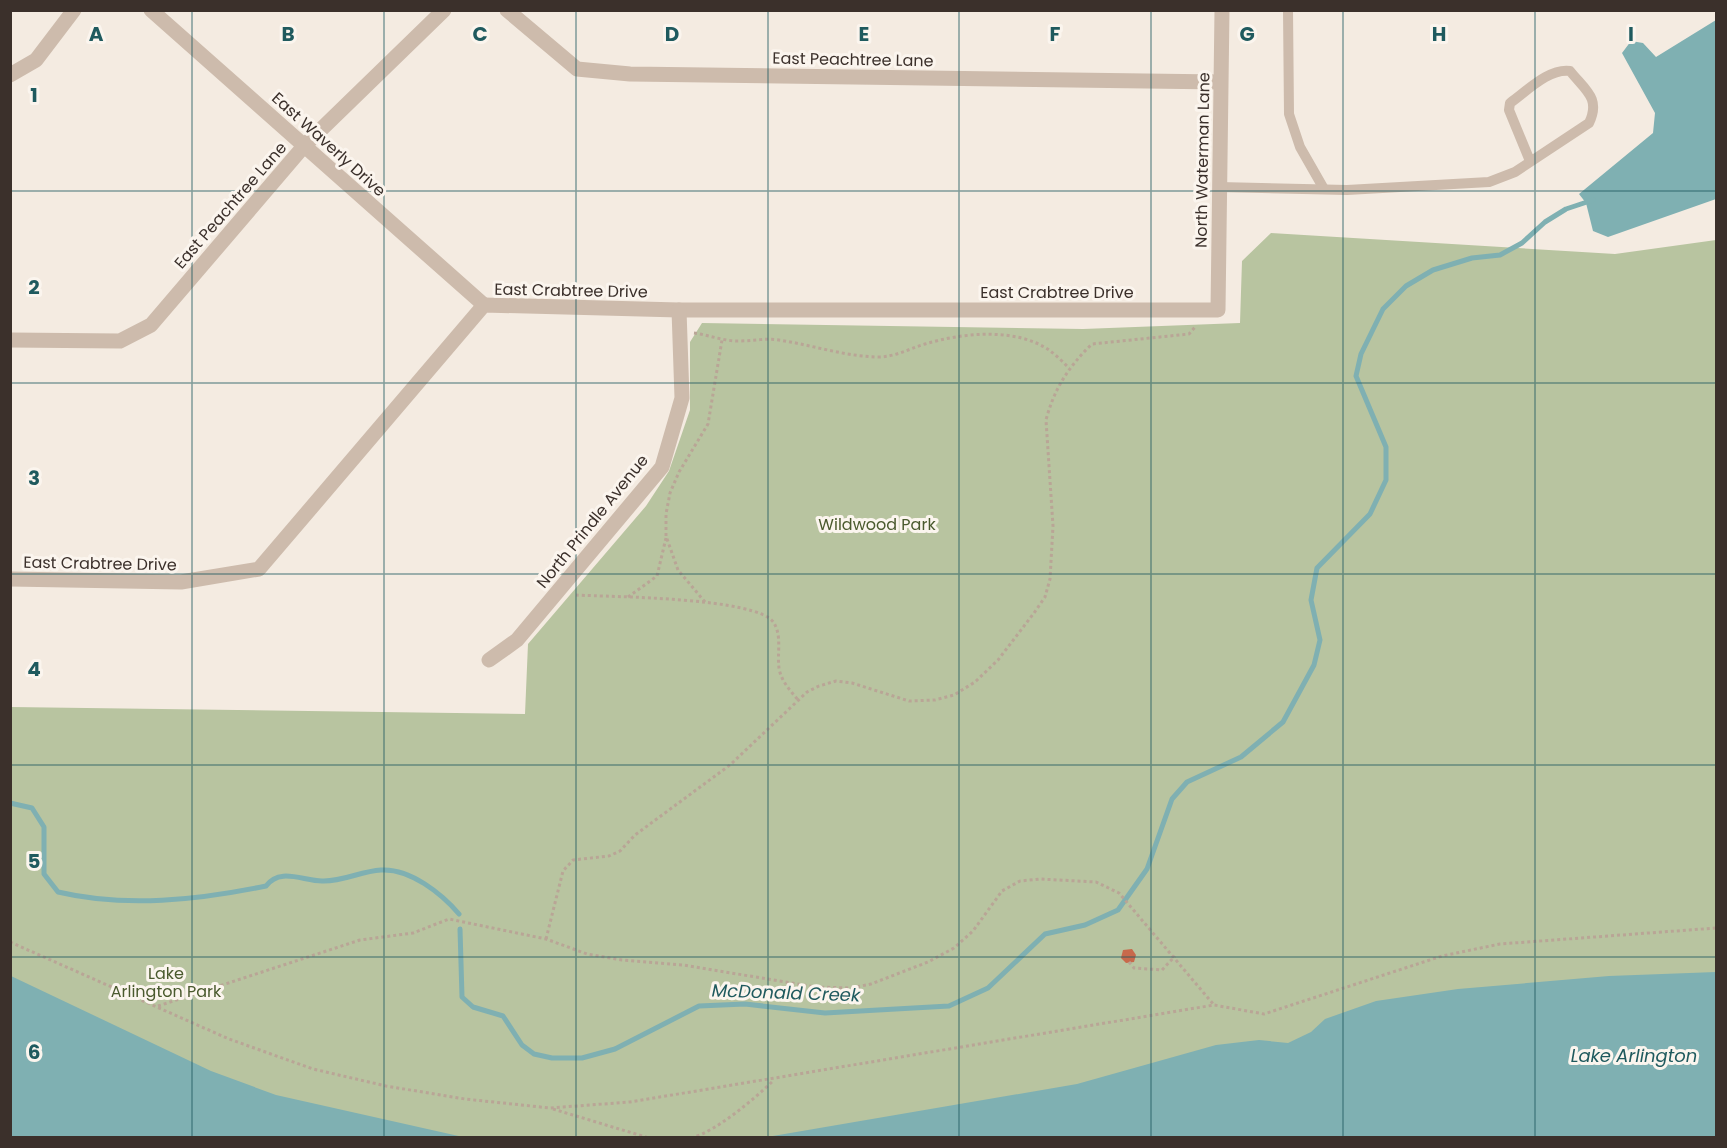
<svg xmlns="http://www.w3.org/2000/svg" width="1727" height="1148" font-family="Poppins,sans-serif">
<rect width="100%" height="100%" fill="#f4ebe1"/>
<path fill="#b8c4a0" d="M1271,233l344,21 101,-14v897l-1705,1v-431l514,7 3,-70 118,-138 23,-35 21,-61v-68l12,-19 381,6 157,-6 2,-62z"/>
<g fill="#7fb0b2">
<path d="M1716,20v179l-108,38 -15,-6 -7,-28 -7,-9 74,-61 2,-20 -33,-60 9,-12 12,2 13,14z"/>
<path d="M1716,972v165h-949l310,-53 139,-39 43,-5 29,3 23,-11 14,-13 51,-18 82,-12 151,-13z"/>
<path d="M11,976l200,95 65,24 187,42h-452z"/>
</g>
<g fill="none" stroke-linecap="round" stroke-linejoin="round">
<g stroke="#7fb0b2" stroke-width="5">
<path d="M10,803l22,5 12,19v47l14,18c68,16 140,8 208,-6 14,-19 37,-5 56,-5 20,1 39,-10 59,-11 29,-2 61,24 78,44"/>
<path d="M460,929l2,68 11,10 30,9 19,29 12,9 18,4h30l33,-9 84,-43 46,-2 80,9 124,-7 39,-18 57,-54 40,-9 33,-15 29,-41 25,-70 15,-17 54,-25 42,-35 31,-57 6,-25 -9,-40 6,-32 53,-54 16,-34v-33l-30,-71 5,-22 22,-45 23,-23 27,-16 39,-12 28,-3 22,-12 23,-21 21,-13 27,-9"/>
</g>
</g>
<path fill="#c8694b" d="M1132,949l4,6 -2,7 -8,1 -5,-5 2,-8z"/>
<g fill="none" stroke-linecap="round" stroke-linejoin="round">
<g stroke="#b9a596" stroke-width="3" stroke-dasharray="3 3" stroke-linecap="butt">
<path d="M694,333c15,2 29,8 44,8 14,0 27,-3 41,-1 33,5 64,16 98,17 19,0 31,-8 48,-13 37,-11 90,-17 124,6 7,5 14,12 20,18"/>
<path d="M576,595c34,2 182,2 198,28 8,13 3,31 5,45 2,13 11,22 19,32"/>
<path d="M628,597l29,-21 9,-38"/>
<path d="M705,602l-27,-32 -12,-34v-22l4,-21 9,-21 29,-48 14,-84"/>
<path d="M546,939l17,-68 10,-11 36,-4 11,-5 15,-16 95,-70 77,-73 12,-6 17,-5 16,2 57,18 26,-1 19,-5 21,-13 23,-22 36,-47 11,-16 5,-18 3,-53 -7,-106c8,-31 23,-54 46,-76l97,-10 6,-7"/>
<path d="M10,942l219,97 84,30 73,17 79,13 85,9 80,-6 584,-97 50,9 178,-58 58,-12 216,-16"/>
<path d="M1129,962l5,6 28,2 13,-14"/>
<path d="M158,1006l202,-66 53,-7 36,-14 97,20 41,15 35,6 61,5 133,22 35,1 20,-4 57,-22 26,-14 19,-17 29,-40 18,-10 20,-2 56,3 23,11 95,112"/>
<path d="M553,1109l96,29"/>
<path d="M691,1138c26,-7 63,-39 82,-57"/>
</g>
<g stroke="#cdbbac" stroke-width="10">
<path d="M1288,10l1,104 11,33 24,42"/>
<path d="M1219,187l128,3 142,-8 26,-10 74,-49c12,-25 -4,-33 -19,-52 -21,-3 -43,20 -60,32l-1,7 21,51"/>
</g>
<g stroke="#cdbbac" stroke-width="15">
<path d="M151,10l333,295"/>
<path d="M507,10l70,59 53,5 590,8"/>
<path d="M10,75l26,-15 38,-50"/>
<path d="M10,340l110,1 31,-16 153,-179 140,-136"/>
<path d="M10,579l171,3 78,-13 225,-264 195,5h539l4,-300"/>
<path d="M489,660l28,-20 145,-173 20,-69 -3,-88"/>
</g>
</g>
<path fill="none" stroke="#1f5a5e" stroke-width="1.5" stroke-opacity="0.55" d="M192,10v1128M384,10v1128M576,10v1128M768,10v1128M959,10v1128M1151,10v1128M1343,10v1128M1535,10v1128M10,191h1706M10,383h1706M10,574h1706M10,765h1706M10,957h1706"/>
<g text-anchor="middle" stroke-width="6" stroke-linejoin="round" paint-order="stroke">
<g font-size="16" fill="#3b302b" stroke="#fbf5ee">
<text transform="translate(853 59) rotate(1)" y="6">East Peachtree Lane</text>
<text transform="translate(329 144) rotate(42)" y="6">East Waverly Drive</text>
<text transform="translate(1202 160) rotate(-89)" y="6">North Waterman Lane</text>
<text transform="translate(230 205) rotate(-49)" y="6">East Peachtree Lane</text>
<text transform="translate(571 290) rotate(1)" y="6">East Crabtree Drive</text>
<text x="1057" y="298">East Crabtree Drive</text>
<text transform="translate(592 521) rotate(-51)" y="6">North Prindle Avenue</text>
<text transform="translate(100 563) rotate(1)" y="6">East Crabtree Drive</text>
</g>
<g font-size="16" fill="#4a5a2e" stroke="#fbf5ee">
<text x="877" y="530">Wildwood Park</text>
<text x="166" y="979">Lake<tspan x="166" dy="18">Arlington Park</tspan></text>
</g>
<g font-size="18" font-style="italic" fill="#1f5a5e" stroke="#fbf5ee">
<text transform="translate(786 993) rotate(2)" y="6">McDonald Creek</text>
<text x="1634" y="1062">Lake Arlington</text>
</g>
</g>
<g font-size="20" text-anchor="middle" font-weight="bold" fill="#1f5a5e" stroke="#fbf5ee" stroke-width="6" stroke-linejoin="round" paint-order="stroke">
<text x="96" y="41">A</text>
<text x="288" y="41">B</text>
<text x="480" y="41">C</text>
<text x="672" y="41">D</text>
<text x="864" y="41">E</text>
<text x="1055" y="41">F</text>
<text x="1247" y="41">G</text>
<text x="1439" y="41">H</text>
<text x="1631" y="41">I</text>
<text x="34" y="102">1</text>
<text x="34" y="294">2</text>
<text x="34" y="485">3</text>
<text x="34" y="676">4</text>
<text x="34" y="868">5</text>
<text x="34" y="1059">6</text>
</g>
<rect width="1727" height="1148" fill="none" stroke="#3b302b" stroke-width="24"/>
</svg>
